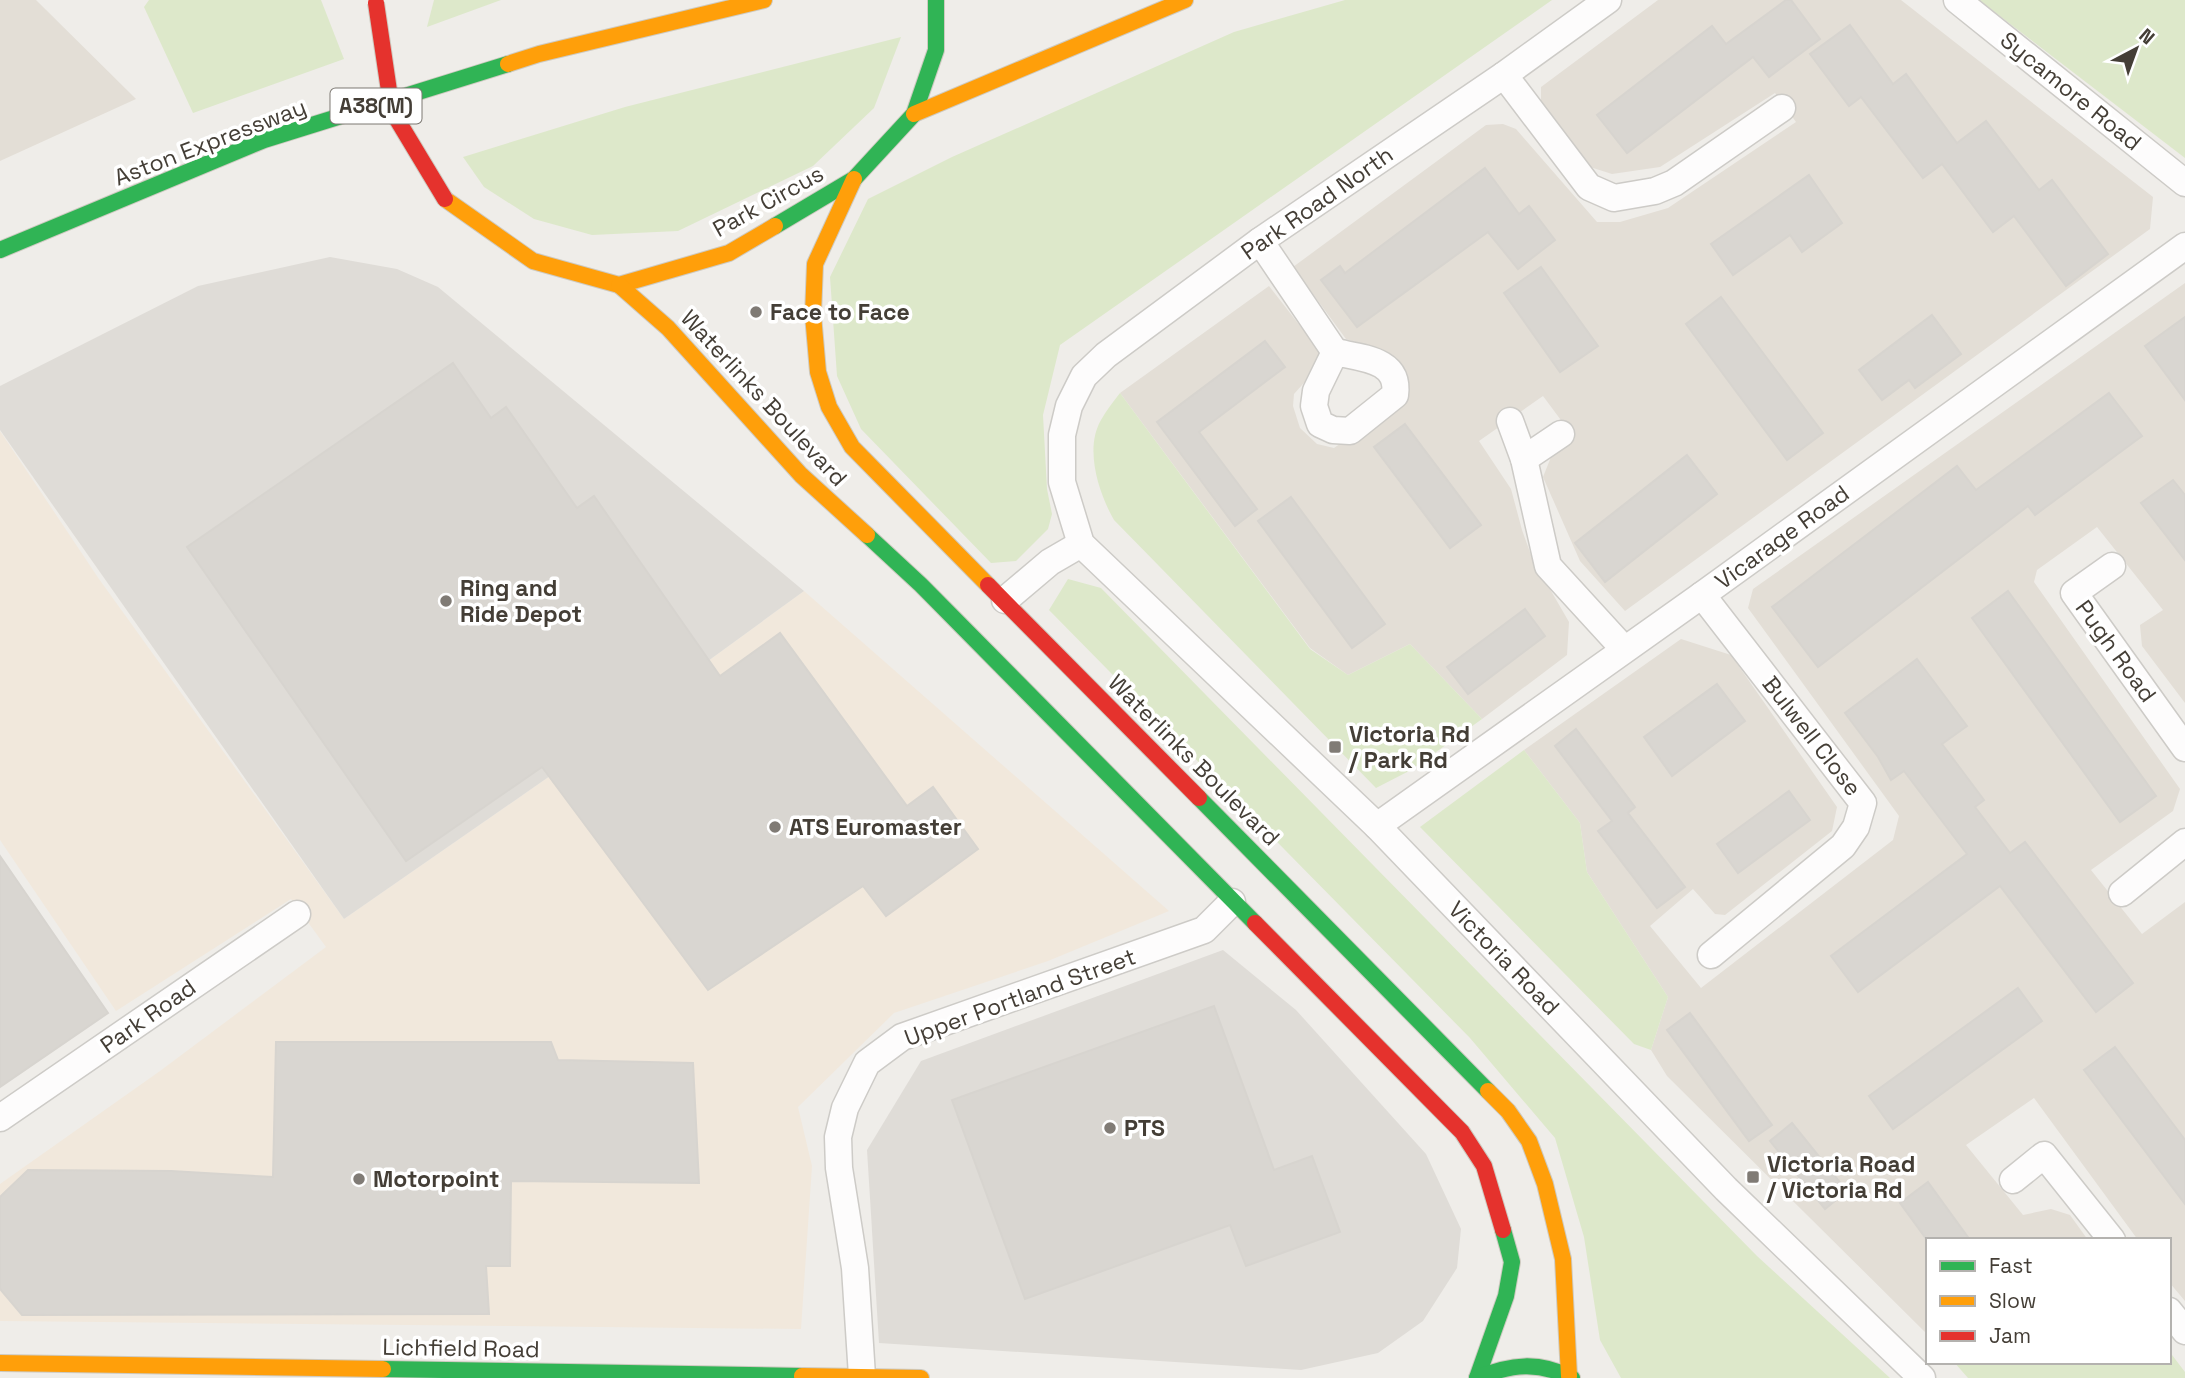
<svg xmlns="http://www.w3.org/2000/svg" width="2185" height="1378" font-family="'Space Grotesk',sans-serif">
<rect width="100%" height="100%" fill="#efede9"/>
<g fill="#e3ded6">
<path d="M0,0h36l100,99 -136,62z"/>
<path d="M1658,0h243l252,197 -3,32 -525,382 -45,-50 -37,-84 8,-20 24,-18 -32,-43 -64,45 32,48 11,41 10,28 37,64 -2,33 -85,64 -72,-75 -62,31 -38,-27 -190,-255 149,-107 49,63 1,17 -25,28 -1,12 7,22 17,16 17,4 69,-48 -29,-52 -28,-9 -53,-72 193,-142 17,-1 13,5 81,93h23l48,-14 128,-86 -21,-29 -115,74 -48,7 -22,-7 -49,-59v-21z"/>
<path d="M2185,283v420l-43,-57 -2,-21 23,-15 -66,-83 -60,43 -3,12 146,207 -7,22 -82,59 51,64 43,-32v399l-16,-19v-42h-31l-104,-142 -68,47 57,70 28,-6 19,6 18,25h-160v95l-261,-259 -16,-26 17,-53 -81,-125 -7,-49 -56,-73 157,-111 50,16 106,152 -5,24 -107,84 -10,-1 -22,-25 -43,37 51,62 192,-148 6,-24 -151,-208 5,-19z"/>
</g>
<path fill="#f1e8dc" d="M0,431l99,148 245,340 206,-143 254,-185 365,320 -121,50 -154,52 -96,94 14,59 -11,163 -801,-8v-137l160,-113 166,-124 -35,-48 -175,112 -116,-171z"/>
<g fill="#dfdcd7">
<path d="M330,257l67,12 41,18 366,304 -254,185 -206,143 -344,-489v-44l198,-100z"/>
<path d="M1223,950l73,60 130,144 35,75 -4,39 -34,53 -45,32 -77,17 -422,-27 -12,-193 54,-89z"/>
</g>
<g fill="#dde8ca">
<path d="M149,0h172l23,59 -151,54 -49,-106z"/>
<path d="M434,0h67l-74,27z"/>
<path d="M1345,0h207l-492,345 -17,70 4,74 5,25 -4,15 -32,32 -25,2 -130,-134 -24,-53 -7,-99 38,-78 84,-42 282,-125z"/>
<path d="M1979,0h206v158z"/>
<path d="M901,37l-27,71 -61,58 -135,65 -86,4 -58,-16 -50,-32 -21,-30 162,-50z"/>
<path d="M1120,393l190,256 38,26 62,-31 72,75 -71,51 -35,18 -262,-268c-15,-26 -30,-71 -13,-100 5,-9 12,-18 19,-27z"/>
<path d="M1068,579l33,9 656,668 133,122h-269l-21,-38 -16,-103 -29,-99 -85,-100 -421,-428z"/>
<path d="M1524,750l56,73 7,49 81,125 -17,53 -17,-6 -214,-217z"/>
<path d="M2169,1351l16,21v6h-217l-14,-16h215z"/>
</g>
<g fill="#d9d6d1" stroke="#d7d4cf" stroke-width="2">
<path d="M1786,0h5l29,39 -51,38 -16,-20 -126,96 -30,-38 115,-89 14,18z"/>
<path d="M1850,25l43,59 13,-10 51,69 29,-22 53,69 13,-10 56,74 -42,32 -52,-70 -21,16 -51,-68 -19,14 -62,-81 -12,9 -39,-52z"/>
<path d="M1485,168l34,46 10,-8 26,34 -37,29 -30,-37 -131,95 -36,-47 19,-14 5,7z"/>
<path d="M1809,175l33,48 -40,29 -12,-17 -57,40 -22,-31z"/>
<path d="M1541,267l57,79 -38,26 -56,-79z"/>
<path d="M1721,297l102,136 -36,27 -101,-136z"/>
<path d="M1932,315l29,39 -46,34 -6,-8 -27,20 -23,-30z"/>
<path d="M2185,317v83l-40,-54z"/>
<path d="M1265,341l20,26 -86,65 58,77 -22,17 -78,-104z"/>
<path d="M453,363l38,55 15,-11 71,101 17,-12 126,180 60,-43 127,173 26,-19 45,62 -92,67 -23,-30 -155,104 -166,-223 -136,94 -219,-314z"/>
<path d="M2109,393l33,43 -107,79 -7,-9 -210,161 -46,-60 185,-141 19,24z"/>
<path d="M1405,424l76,101 -31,23 -76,-101z"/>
<path d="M1687,455l30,39 -112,88 -30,-39z"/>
<path d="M2173,480l12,15v65l-44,-57z"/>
<path d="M1291,497l94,127 -33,24 -94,-127z"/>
<path d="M2008,591l148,205 -36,26 -148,-204z"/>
<path d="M1525,609l20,27 -77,58 -21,-27z"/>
<path d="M1917,659l50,67 -25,18 42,56 -9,7 35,46 15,-11 108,141 -37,29 -96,-126 -142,106 -27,-36 136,-102 -63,-83 -13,9 -13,-23 -33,-44z"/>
<path d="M1717,684l28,37 -73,55 -28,-39z"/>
<path d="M1576,729l59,78 -7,6 57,74 -28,21 -59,-77 14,-10 -57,-75z"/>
<path d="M1789,791l21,29 -72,53 -21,-29z"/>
<path d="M0,856l108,157 -108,74z"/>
<path d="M2018,988l24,33 -149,108 -24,-33z"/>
<path d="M1214,1006l60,164 38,-14 28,76 -94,34 -16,-41 -205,74 -73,-199z"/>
<path d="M1690,1013l82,112 -23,16 -82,-111z"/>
<path d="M276,1042h275l7,18 135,3 6,120 -188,-2 -1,85h-24l3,48 -467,1 -22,-26v-92l28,-27 143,1 102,6z"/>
<path d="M2115,1047l70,93v64l-101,-134z"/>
<path d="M1792,1123l55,68 -22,18 -55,-68z"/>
<path d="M1928,1182l42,58h-43l-27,-37z"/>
</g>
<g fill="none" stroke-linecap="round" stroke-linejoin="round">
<defs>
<g id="street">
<path d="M1608,0l-104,75 -244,166 -154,114 -22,21 -15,30 -7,29v47l19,62 296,282 349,363 196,189"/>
<path d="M1957,0l228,183"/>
<path d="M1504,75l85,112 25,11 41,-7 19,-8 108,-75"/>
<path d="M1260,241l75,111"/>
<path d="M1335,352c26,6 65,7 60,43l-45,36 -17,-1 -13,-6 -6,-18 2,-15z"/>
<path d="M1510,421l14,38 24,107 76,83"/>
<path d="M1524,459l37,-25"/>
<path d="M2112,566l-38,27 111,155"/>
<path d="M1702,595l161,208 -7,24 -13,19 -132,109"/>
<path d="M1005,600l45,-38 31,-18"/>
<path d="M1377,826l325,-231 483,-349"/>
<path d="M2122,893l63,-51"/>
<path d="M0,1118l297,-204"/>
<path d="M2013,1180l31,-25 68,85"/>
<path d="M2169,1311l16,20"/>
<path d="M862,1376l-7,-108 -16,-100 -1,-31 7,-29 22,-45 35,-26 302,-107 28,-28"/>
</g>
<g id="fast">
<path d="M775,226l79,-47 60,-65 22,-64v-50"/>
<path d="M0,250l264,-110 244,-76"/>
<path d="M867,535l54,50 334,338"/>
<path d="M1199,798l289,293"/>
<path d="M383,1369l419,7"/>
<path d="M1477,1378l29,-82 6,-34 -9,-32"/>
<path d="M1477,1378c34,-14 62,-17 95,0"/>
</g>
<g id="slow">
<path d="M508,64l31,-10 225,-54"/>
<path d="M914,114l271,-114"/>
<path d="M854,179l-39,85 -2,51 5,57 11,35 23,40 136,138"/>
<path d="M445,199l88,62 86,24 110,-32 46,-27"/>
<path d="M619,285l49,43 133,147 66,60"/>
<path d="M1488,1091l20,20 21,30 16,43 18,75 6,117"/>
<path d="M0,1363l383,6"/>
<path d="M802,1376l119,2"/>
</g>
<g id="jam">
<path d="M988,585l211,213"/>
<path d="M1255,923l207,209 22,34 19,64"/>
</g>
</defs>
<use href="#street" stroke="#cdcbc7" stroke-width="29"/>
<use href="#fast" stroke="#cecac0" stroke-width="18"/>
<use href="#slow" stroke="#cecac0" stroke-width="18"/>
<use href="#jam" stroke="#cecac0" stroke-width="18"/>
<use href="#street" stroke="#fdfcfc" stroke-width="26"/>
<use href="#fast" stroke="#30b455" stroke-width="16"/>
<use href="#slow" stroke="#ff9f0a" stroke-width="16"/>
<use href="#jam" stroke="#e5322d" stroke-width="16"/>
<defs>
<path id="jam-bridge" d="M376,3l16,108 53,88"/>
</defs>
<use href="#jam-bridge" stroke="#cecac0" stroke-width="18" stroke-linecap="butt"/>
<use href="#jam-bridge" stroke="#e5322d" stroke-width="16"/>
</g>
<g fill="#807b75" stroke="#fff" stroke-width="2.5">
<circle cx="756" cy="312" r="7"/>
<circle cx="446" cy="601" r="7"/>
<rect x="1328" y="740" width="14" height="14" rx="3.5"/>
<circle cx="775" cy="827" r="7"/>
<circle cx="1110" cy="1128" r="7"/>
<rect x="1746" y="1170" width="14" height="14" rx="3.5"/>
<circle cx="359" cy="1179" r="7"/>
</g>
<g text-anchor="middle" stroke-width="7" stroke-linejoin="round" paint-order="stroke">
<rect fill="#fff" stroke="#7c7872" stroke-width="2" x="330.5" y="88.5" width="91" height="35" rx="5"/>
<g font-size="21" font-weight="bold" fill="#443e36">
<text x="376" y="113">A38(M)</text>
</g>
<g font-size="23" fill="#443e36" stroke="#fff">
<text transform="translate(2071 91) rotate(39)" y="8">Sycamore Road</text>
<text transform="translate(210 142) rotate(-21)" y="8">Aston Expressway</text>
<text transform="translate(768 201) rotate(-29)" y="8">Park Circus</text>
<text transform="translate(1317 203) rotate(-35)" y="8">Park Road North</text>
<text transform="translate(764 398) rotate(47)" y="8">Waterlinks Boulevard</text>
<text transform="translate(1782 537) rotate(-36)" y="8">Vicarage Road</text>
<text transform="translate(2116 651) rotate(54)" y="8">Pugh Road</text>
<text transform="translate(1812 736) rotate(52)" y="8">Bulwell Close</text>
<text transform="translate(1194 760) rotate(45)" y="8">Waterlinks Boulevard</text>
<text transform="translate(1504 958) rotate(46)" y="8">Victoria Road</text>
<text transform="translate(1020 997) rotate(-20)" y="8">Upper Portland Street</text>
<text transform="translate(148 1016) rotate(-35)" y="8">Park Road</text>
<text transform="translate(461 1348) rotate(1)" y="8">Lichfield Road</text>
</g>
<g font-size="23" font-weight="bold" fill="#443e36" stroke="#fff" text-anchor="start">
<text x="770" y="320">Face to Face</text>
<text x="460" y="596">Ring and<tspan x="460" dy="26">Ride Depot</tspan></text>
<text x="1349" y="742">Victoria Rd<tspan x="1349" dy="26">/ Park Rd</tspan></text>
<text x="789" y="835">ATS Euromaster</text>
<text x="1124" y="1136">PTS</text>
<text x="1767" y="1172">Victoria Road<tspan x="1767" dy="26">/ Victoria Rd</tspan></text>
<text x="373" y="1187">Motorpoint</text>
</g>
</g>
<rect x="1926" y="1238" width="245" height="126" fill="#ffffff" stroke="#b4b2af" stroke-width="2"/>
<rect x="1940" y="1261" width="35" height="10" fill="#30b455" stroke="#b4b2af" stroke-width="2"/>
<text x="1989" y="1273" font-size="21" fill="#443e36">Fast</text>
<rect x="1940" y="1296" width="35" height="10" fill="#ff9f0a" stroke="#b4b2af" stroke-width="2"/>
<text x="1989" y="1308" font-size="21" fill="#443e36">Slow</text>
<rect x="1940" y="1331" width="35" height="10" fill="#e5322d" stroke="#b4b2af" stroke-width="2"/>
<text x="1989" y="1343" font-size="21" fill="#443e36">Jam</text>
<g transform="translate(2136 49) rotate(41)" stroke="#ffffff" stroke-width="5" paint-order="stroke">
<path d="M0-5L12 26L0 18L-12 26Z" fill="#443e36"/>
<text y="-10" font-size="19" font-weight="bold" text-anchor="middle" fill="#443e36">N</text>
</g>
</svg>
